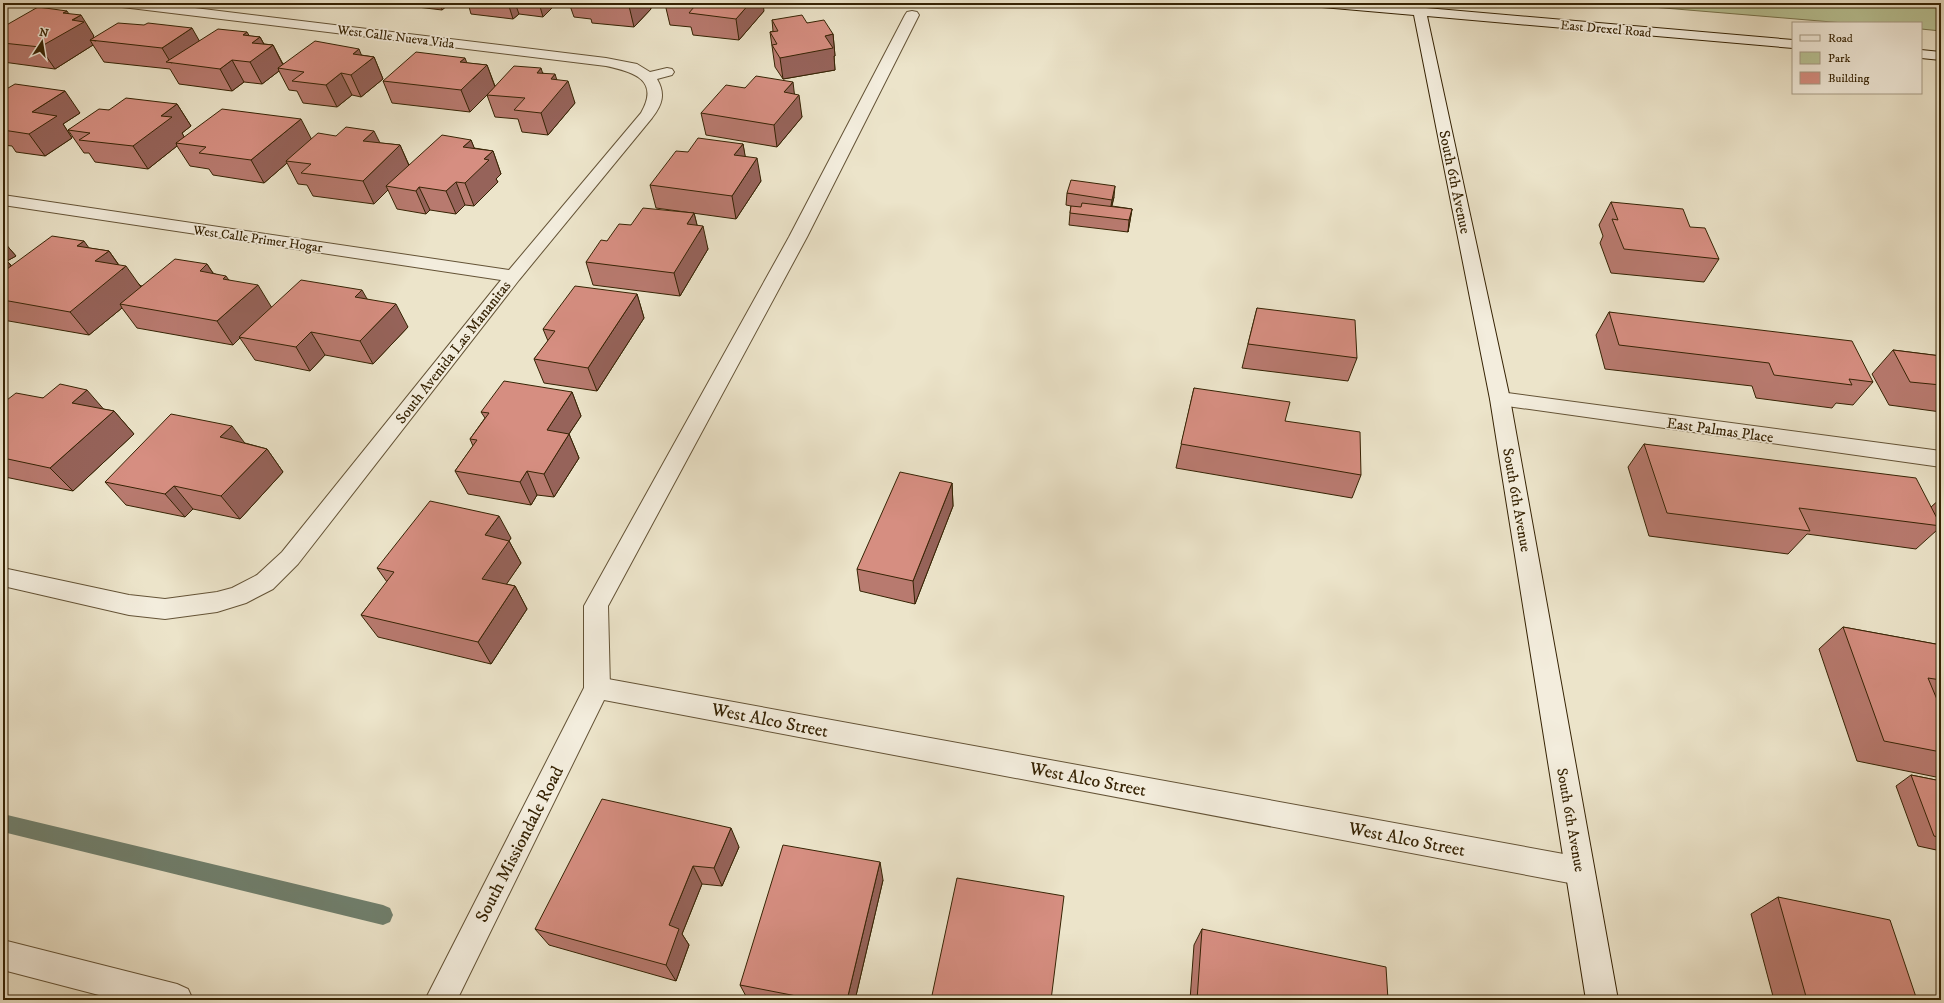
<svg xmlns="http://www.w3.org/2000/svg" width="1944" height="1003" font-family="'IM FELL DW Pica',serif">
<rect width="100%" height="100%" fill="#ece4ca"/>
<filter id="stains"><feTurbulence type="fractalNoise" baseFrequency=".005" numOctaves="4"/><feColorMatrix values="0 0 0 0 .2 0 0 0 0 .09 0 0 0 0 .02 0 0 0 .5 -.17"/></filter>
<radialGradient id="worn" r=".72"><stop offset=".6" stop-color="#630" stop-opacity="0"/><stop offset="1" stop-color="#630" stop-opacity=".3"/></radialGradient>
<path fill="#b9c496" stroke="#78744d" d="M1604,3h337v28l-20,-2v-6h-77z"/>
<g fill="none" stroke-linecap="round" stroke-linejoin="round">
<path fill="#71816f" fill-rule="evenodd" d="M3,814l380,91 7,3 3,7 -3,7 -7,3 -380,-93z"/>
<defs>
<g id="lane">
<path d="M912,11l5,1 2,3 -112,222 -199,369 2,82 -4,8 -9,3 -9,-3 -4,-8v-82l205,-369 116,-222 2,-3z"/>
<path d="M3,940l174,44 11,5 5,11h-75l-115,-30z"/>
</g>
<g id="street">
<path d="M116,3h38l452,55 31,6 13,8 17,-4 5,1 2,3 -2,3 -15,4c9,15 5,26 -5,39l-133,162 -221,284 -25,25 -27,14 -29,9 -52,7 -36,-4 -126,-29v-18l126,27 36,4 52,-7 15,-4 25,-13 25,-23 219,-272 -498,-75v-10l506,75 132,-157c19,-33 -7,-41 -35,-47l-484,-59z"/>
<path d="M1500,392l441,59v16l-448,-63 -3,-5 3,-5z"/>
<path d="M597,677l983,180 10,4 4,10 -4,10 -10,4 -976,-185 -147,300h-32l163,-320z"/>
</g>
<g id="secondary">
<path d="M1316,3h51l45,4v-4h12l2,5 367,32v8l-366,-32 83,383 108,601h-32l-96,-601 -76,-384 -92,-8z"/>
<path d="M1921,50l20,2v8l-20,-2z"/>
</g>
</defs>
<use href="#lane" stroke="#645336" stroke-width="2"/>
<use href="#street" stroke="#645336" stroke-width="2"/>
<use href="#secondary" stroke="#362304" stroke-width="2"/>
<use href="#lane" fill="#f3eddd" fill-rule="evenodd"/>
<use href="#street" fill="#f3eddd" fill-rule="evenodd"/>
<use href="#secondary" fill="#f3eddd" fill-rule="evenodd"/>
</g>
<g fill="#b87a6f" stroke="#362304">
<path d="M401,3h49l-8,7 -41,-5z"/>
<path d="M468,3h89l-14,14 -24,-3 -6,5 -42,-5z"/>
<path d="M569,3h80l2,6 -17,18 -42,-4 -1,-4 -17,-2z"/>
<path d="M665,4l99,7 -25,29 -46,-5 -2,-8 -21,-2z"/>
<path d="M69,14l25,22 -1,1 1,1 105,3 50,-5 11,1 4,7 9,1 10,19 78,-9 13,2 9,22 -22,18 -9,-2 -15,12 -34,-4 -6,-12 -8,-1 -10,-19 -17,13 -18,-2 -12,9 -53,-7 -9,-15 -66,-7 -11,-17 -38,24 -52,-7v-39l2,3z"/>
<path d="M772,20l35,3 26,11 2,22h-1l1,14 -52,9 -8,-12 -5,-35 3,-1z"/>
<path d="M467,63l20,2 8,21 48,-13 14,7 18,23 -27,32 -26,-3 -4,-13 -23,-2 -8,-22 -17,17 -78,-9 -9,-22z"/>
<path d="M745,88l50,6 7,23 -25,30 -71,-12 -5,-22z"/>
<path d="M3,91l77,22 -17,11 9,14 -27,18 -29,-4 -4,-6 -9,-1z"/>
<path d="M177,104l14,22 -9,7 2,4 127,2 69,4 20,2 9,20 62,-25 3,8 19,3 8,23 -5,5 2,3 -24,24 -9,-1 -9,9 -26,-4 -4,4 -29,-5 -9,-19 -14,14 -61,-8 -6,-11 -9,-1 -11,-21 -23,20 -51,-8 -4,-6 -19,-3 -13,-20 -29,23 -53,-7 -6,-9h-5l-16,-23 41,-20z"/>
<path d="M743,144l2,13 16,24 -25,38 -80,-11 -6,-23 38,-33z"/>
<path d="M1067,193l47,4 -2,9 20,3 -4,23 -59,-7 1,-12 1,-7 -5,-1z"/>
<path d="M1611,202l108,57 -15,23 -93,-9 -11,-30 3,-7 -4,-11z"/>
<path d="M694,213l3,12 11,24 -28,47 -87,-11 -7,-23 21,-21 24,-16z"/>
<path d="M3,241l13,15 -9,5 5,5 77,-18 20,3 10,14 22,21 66,-22 6,9 16,7 42,27 96,-8 41,28 -35,37 -48,-9 -15,16 -55,-11 -15,-22 -7,7 -96,-17 -15,-20 -33,27 -86,-15z"/>
<path d="M637,294l7,24 -47,73 -53,-8 -10,-24 14,-18 -5,-12z"/>
<path d="M1257,308l100,50 -9,23 -106,-13z"/>
<path d="M1609,312l264,70 -20,23 -17,-2 -4,5 -76,-10 -4,-12 -147,-17 -9,-34z"/>
<path d="M1893,350l48,6v56l-52,-7 -17,-31z"/>
<path d="M1194,388l91,33 76,54 -9,23 -176,-30z"/>
<path d="M572,392l9,24 -12,18 10,24 -25,39 -17,-2 -6,10 -63,-11 -13,-23 18,-25 -3,-7 15,-21 -4,-6z"/>
<path d="M43,398l71,13 20,23 -61,57 -68,-14 -2,-2v-72z"/>
<path d="M245,443l22,6 16,23 -43,47 -47,-10 -8,8 -59,-12 -21,-23z"/>
<path d="M1644,444l287,63 10,-9v39l-4,-7 -21,19 -109,-15 -19,20 -139,-18 -21,-69z"/>
<path d="M952,483l1,23 -38,98 -55,-13 -3,-22z"/>
<path d="M511,538l-2,3 12,22 -15,21 9,2 12,23 -36,55 -113,-27 -17,-22 26,-33 -10,-14z"/>
<path d="M1843,627l98,18v62h-1l1,2v69l-84,-17 -38,-112z"/>
<path d="M1911,775l30,6v70l-23,-5 -22,-60z"/>
<path d="M739,847l-17,39 -20,-2 -20,50 7,11 -13,36 -127,-36 -14,-16z"/>
<path d="M883,880l-28,120h-107l-8,-15z"/>
<path d="M1778,897l139,103h-143l-23,-86z"/>
<path d="M1202,929l186,71h-198l4,-55z"/>
</g>
<g fill="#96635a" stroke="#362304">
<path d="M439,3h11l-8,7z"/>
<path d="M508,3h7l4,11 -6,5z"/>
<path d="M539,3h18l-14,14z"/>
<path d="M632,3h17l2,6 -17,18 -5,-21z"/>
<path d="M750,3h13l1,8 -25,29 -3,-21z"/>
<path d="M67,11l6,9 8,-5 13,21 -1,1 3,4 -6,-1 3,5 -38,24 -15,-22 23,-34z"/>
<path d="M192,28l12,21 -33,14 -9,-15z"/>
<path d="M247,32l6,10 7,-5 7,13 6,-5 11,22 -6,1 1,3 -17,13 -12,-22 -7,-27z"/>
<path d="M833,34l2,22h-1l1,14 -52,9 -3,-21 45,-22z"/>
<path d="M359,49l6,15 9,-7 9,22 -22,18 -10,-22 2,-21z"/>
<path d="M465,58l8,21 14,-14 8,22 -25,25 -9,-22 -1,-28z"/>
<path d="M232,60l12,22 -12,9 -12,-22z"/>
<path d="M541,68l7,22 -11,-17z"/>
<path d="M341,73l11,22 -15,12 -11,-22z"/>
<path d="M555,74l5,16 8,-9 7,22 -27,32 -7,-22 10,-34z"/>
<path d="M793,82l2,17 4,-4 3,22 -25,30 -3,-22 10,-33z"/>
<path d="M65,91l15,22 -17,11 9,14 -27,18 -16,-22 3,-22z"/>
<path d="M177,104l14,22 -9,7 4,7 -10,3 1,3 -29,23 -15,-23 28,-30z"/>
<path d="M301,119l12,23 -27,19 1,2 -23,20 -13,-23z"/>
<path d="M374,131l11,22 -22,-12z"/>
<path d="M471,140l9,22 -17,-15z"/>
<path d="M743,144l4,22 -13,-11z"/>
<path d="M400,145l10,23 -24,18 2,4 -14,14 -11,-23z"/>
<path d="M493,151l8,23 -5,5 2,3 -24,24 -9,-23 19,-24z"/>
<path d="M757,158l4,23 -25,38 -4,-23z"/>
<path d="M456,182l9,23 -9,9 -10,-23z"/>
<path d="M1115,186l-1,11 -4,14 2,-11z"/>
<path d="M419,187l11,23 -4,4 -10,-23z"/>
<path d="M1132,209l-2,12 -2,11 1,-12z"/>
<path d="M694,213l5,20 4,-7 5,23 -28,47 -6,-23 13,-49z"/>
<path d="M3,241l13,15 -9,5 5,6 -9,7z"/>
<path d="M84,241l13,18 12,-8 13,19 4,-4 17,24 -23,14 2,4 -33,27 -19,-23 7,-66z"/>
<path d="M207,264l15,23 -22,-16z"/>
<path d="M226,276l16,23 -19,-20z"/>
<path d="M258,285l14,23 -33,29 1,1 -7,7 -16,-24z"/>
<path d="M362,290l13,23 -20,-16z"/>
<path d="M637,294l7,24 -47,73 -9,-23z"/>
<path d="M396,304l12,23 -35,37 -13,-23z"/>
<path d="M311,332l14,23 -15,16 -14,-24z"/>
<path d="M87,390l20,23 -35,-10z"/>
<path d="M572,392l9,24 -25,37 -9,-23z"/>
<path d="M114,411l20,23 -61,57 -23,-23z"/>
<path d="M232,426l18,24 -30,-13z"/>
<path d="M569,434l10,24 -25,39 -10,-23z"/>
<path d="M267,449l16,23 -43,47 -19,-23z"/>
<path d="M527,471l10,24 -6,10 -11,-23z"/>
<path d="M952,483l1,23 -38,98 -2,-23z"/>
<path d="M174,486l19,23 -8,8 -20,-23z"/>
<path d="M499,516l12,22 -2,3 12,22 -26,38 -13,-22 3,-44z"/>
<path d="M515,586l12,23 -36,55 -13,-22z"/>
<path d="M731,828l8,19 -17,39 -8,-18z"/>
<path d="M880,862l3,18 -28,120h-8z"/>
<path d="M693,866l9,18 -20,50 7,11 -13,36 -10,-16 3,-40z"/>
</g>
<g fill="#d68e81" stroke="#362304">
<path d="M599,3h33l-3,3z"/>
<path d="M666,3h84l-14,16 -47,-6 5,-6 -29,-3z"/>
<path d="M38,7l29,4 -4,2 18,2 -9,5 12,2 -44,25 -37,-4v-16z"/>
<path d="M802,15l5,8 17,-3 9,14 -8,2 8,12 -53,10 -8,-13 5,-1 -7,-12 8,-1 -6,-11z"/>
<path d="M118,23l26,2 4,-2 44,5 -30,20 -72,-8z"/>
<path d="M218,29l29,3 -4,3 17,2 -8,6 21,2 -23,17 -18,-2 -12,9 -54,-7z"/>
<path d="M315,41l44,8 -6,5 21,3 -23,18 -10,-2 -15,12 -34,-4 12,-9 -26,-4z"/>
<path d="M416,52l49,6 -5,4 27,3 -26,25 -78,-9z"/>
<path d="M514,66l27,2 -4,5 18,1 -4,5 17,2 -27,32 -27,-3 11,-12 -38,-3z"/>
<path d="M756,76l37,6 -9,10 15,3 -25,30 -73,-12 25,-28 19,3z"/>
<path d="M15,84l50,7 -33,21 25,4 -28,18 -26,-4v-2l4,-2 -4,-1v-34z"/>
<path d="M126,98l51,6 -16,12 11,1 -39,29 -54,-6 11,-7 -22,-3 31,-21 10,1z"/>
<path d="M222,109l79,10 -50,41 -52,-7 7,-6 -30,-4z"/>
<path d="M346,127l28,4 -11,10 37,4 -37,36 -62,-8 10,-9 -25,-3 32,-28 18,3z"/>
<path d="M442,135l29,5 -8,7 30,4 -9,8 5,1 -24,23 -9,-1 -10,9 -27,-4 -3,4 -30,-5z"/>
<path d="M698,138l45,6 -9,11 23,3 -25,38 -82,-11 26,-34 12,1z"/>
<path d="M1071,180l44,6 -3,14 -45,-7z"/>
<path d="M1611,202l72,7 7,18 15,1 14,31 -95,-10 -12,-30 6,1z"/>
<path d="M1082,203l50,6 -3,11 -59,-7 1,-7 10,1z"/>
<path d="M643,208l51,5 -7,11 16,2 -29,47 -88,-11 15,-22 6,1 12,-17 12,1z"/>
<path d="M52,236l32,5 -7,5 32,5 -14,10 31,5 -56,46 -67,-12v-28z"/>
<path d="M175,259l32,5 -7,7 26,5 -3,3 35,6 -41,36 -97,-17z"/>
<path d="M301,280l61,10 -7,7 41,7 -36,37 -49,-9 -15,15 -57,-10z"/>
<path d="M575,286l62,8 -49,74 -54,-9 21,-28 -12,-2z"/>
<path d="M1257,308l98,12 2,38 -109,-14z"/>
<path d="M1609,312l243,29 21,41 -24,-3 3,6 -78,-10 -5,-12 -150,-18z"/>
<path d="M1893,350l48,6v29l-31,-3z"/>
<path d="M504,381l68,11 -25,38 22,4 -25,40 -17,-3 -7,11 -65,-11 22,-31 -7,-1 19,-26 -8,-1z"/>
<path d="M60,384l27,6 -15,13 42,8 -64,57 -47,-10v-55l13,-10 27,5z"/>
<path d="M1194,388l96,14 -5,19 75,11 1,43 -180,-31z"/>
<path d="M171,414l61,12 -12,11 47,12 -46,47 -47,-10 -9,8 -60,-12z"/>
<path d="M1644,444l272,34 25,48 -142,-18 11,23 -143,-18z"/>
<path d="M900,472l52,11 -39,98 -56,-12z"/>
<path d="M430,501l69,15 -14,19 24,6 -27,38 33,7 -37,56 -117,-27 33,-43 -17,-4z"/>
<path d="M1843,627l98,18v35l-13,-2 13,31v43l-57,-11z"/>
<path d="M1911,775l30,6v57l-7,-2z"/>
<path d="M602,799l129,29 -17,40 -21,-2 -24,59 10,4 -13,36 -131,-36z"/>
<path d="M783,845l97,17 -33,138h-30l-77,-15z"/>
<path d="M957,878l107,18 -13,104h-120z"/>
<path d="M1778,897l112,23 27,80h-110z"/>
<path d="M1202,929l184,38 2,33h-191z"/>
</g>
<g text-anchor="middle" stroke-width="3.5" stroke-linejoin="round" paint-order="stroke">
<g font-size="13" fill="#362304" stroke="#f3eddd">
<text transform="translate(1606 28) rotate(5)" y="5">East Drexel Road</text>
<text transform="translate(396 36) rotate(7)" y="5">West Calle Nueva Vida</text>
<text transform="translate(258 238) rotate(8)" y="5">West Calle Primer Hogar</text>
</g>
<g font-size="15" fill="#362304" stroke="#f3eddd">
<text transform="translate(1455 182) rotate(78)" y="5">South 6th Avenue</text>
<text transform="translate(453 352) rotate(-52)" y="5">South Avenida Las Mananitas</text>
<text transform="translate(1720 430) rotate(8)" y="5">East Palmas Place</text>
<text transform="translate(1517 500) rotate(80)" y="5">South 6th Avenue</text>
<text transform="translate(1571 820) rotate(80)" y="5">South 6th Avenue</text>
</g>
<g font-size="18" fill="#362304" stroke="#f3eddd">
<text transform="translate(770 720) rotate(11)" y="6">West Alco Street</text>
<text transform="translate(1088 779) rotate(11)" y="6">West Alco Street</text>
<text transform="translate(1407 839) rotate(11)" y="6">West Alco Street</text>
<text transform="translate(519 844) rotate(-63)" y="6">South Missiondale Road</text>
</g>
</g>
<rect width="1944" height="1003" fill="none" stroke="#ece4ca" stroke-width="16"/>
<rect x="4" y="4" width="1936" height="995" fill="none" stroke="#362304" stroke-width="2"/>
<rect x="8" y="8" width="1928" height="987" fill="none" stroke="#362304"/>
<rect x="1792" y="22" width="130" height="72" fill="#f3eddd" stroke="#a79c86"/>
<rect x="1800" y="35" width="20" height="6" fill="#f3eddd" stroke="#a79c86"/>
<text x="1828" y="42" font-size="12" fill="#362304">Road</text>
<rect x="1800" y="52" width="20" height="12" fill="#b9c496" stroke="#a79c86"/>
<text x="1828" y="62" font-size="12" fill="#362304">Park</text>
<rect x="1800" y="72" width="20" height="12" fill="#d68e81" stroke="#a79c86"/>
<text x="1828" y="82" font-size="12" fill="#362304">Building</text>
<g transform="translate(42 42) rotate(12)" stroke="#f3eddd" stroke-width="3" paint-order="stroke">
<path d="M0-3L7 15L0 10L-7 15Z" fill="#362304"/>
<text y="-6" font-size="11" font-weight="bold" text-anchor="middle" fill="#362304">N</text>
</g>
<rect width="100%" height="100%" filter="url(#stains)"/>
<rect width="100%" height="100%" fill="url(#worn)"/>
</svg>
